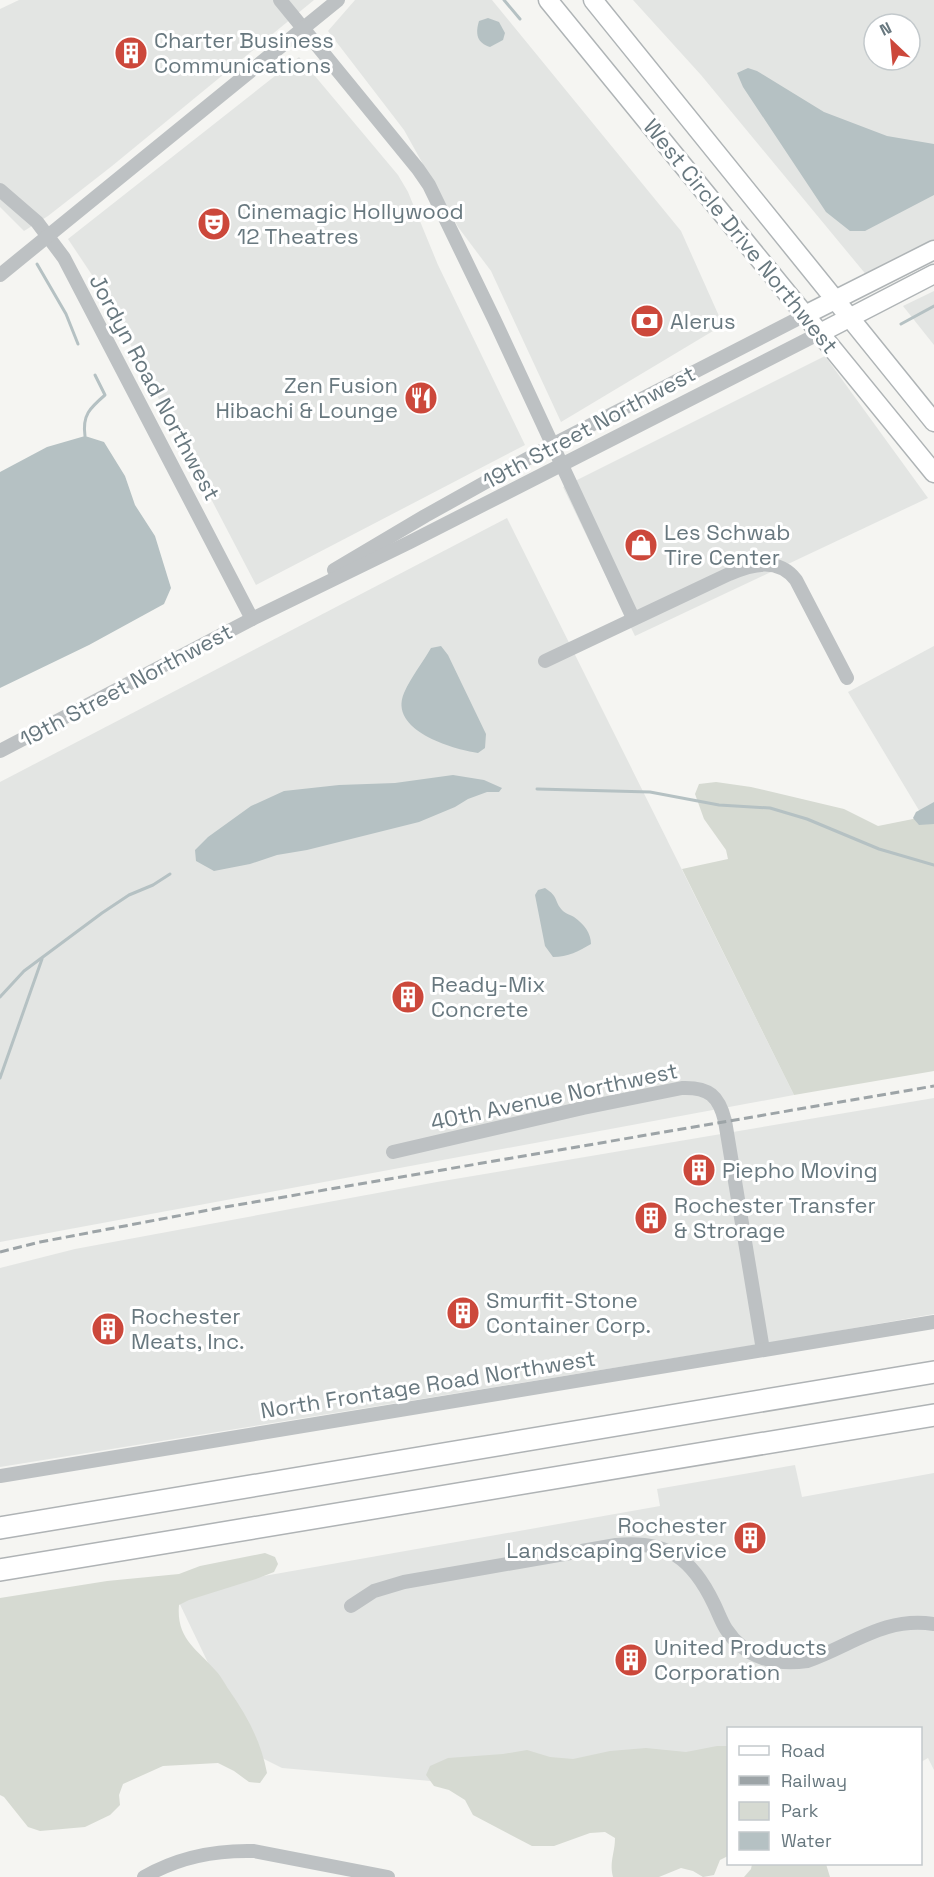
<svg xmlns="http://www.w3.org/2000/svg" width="934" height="1877" font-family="'Space Grotesk',sans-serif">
<rect width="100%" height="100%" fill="#f5f5f2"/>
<g fill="#e3e5e3" fill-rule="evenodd">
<path d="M19,0h295l-202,166 -64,50 -24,15 -24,-24v-198z"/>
<path d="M355,0h137l189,231 42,94 -162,97 -70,-151 -33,-44 -54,-97 -76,-99z"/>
<path d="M633,0h301v244l-66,33 -167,-202zM874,24h36v36h-36z"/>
<path d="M299,57l99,118 10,17 30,73 87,180 -269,140 -154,-295 -34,-51z"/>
<path d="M934,291v54l-31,-39z"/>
<path d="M825,356l103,142 -293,138 -72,-149z"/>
<path d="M507,518l287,577 -794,147v-460z"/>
<path d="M934,646v164l-11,7 -75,-125z"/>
<path d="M934,1098v216l-148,26 -786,127v-199l75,-19 362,-67z"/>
<path d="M795,1465l7,32 132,-24v297l-6,-12 -7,4 -1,-34h-192v79l-446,-39 -24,-12 -21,-33 -63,-131 486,-86 -3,-17z"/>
</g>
<g fill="#d6dad2">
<path d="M716,782l35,5 93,22 34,17 45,-9 11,-7v261l-140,24 -112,-226 46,-10 -2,-9 -22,-31 -9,-25 4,-10z"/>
<path d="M265,1553l10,4 3,7 -4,8 -18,7 -67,21 -10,5c-3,34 18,44 37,66 5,5 9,13 13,19 18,26 32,51 38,83l-7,10 -11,-1 -15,-11 -16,-8 -55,3 -40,18 -4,11 1,10 -10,10 -25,12 -45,4 -12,-4 -24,-30 -4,-2v-197l107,-17 72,-7 21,-8z"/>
<path d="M717,1746h11v110l-8,4 -6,15 -11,2 -10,-6 -12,-3 -22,9h-46c-4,-15 2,-24 2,-39l-10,-6 -15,1 -36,13h-22l-59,-31 -8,-15 -16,-10 -15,-4 -8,-11 4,-9 18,-8 55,-4 24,-4 23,7 23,2 37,-8 36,-3 40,4z"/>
<path d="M752,1864h74l4,13h-86l7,-8z"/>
</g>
<g fill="#b5c1c3">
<path d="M488,18l11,4 6,11 -2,7 -13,7c-13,-4 -15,-13 -11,-26z"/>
<path d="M748,68l9,3 67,41 63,24 47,8v51l-69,36h-15l-24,-19 -83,-125 -6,-14z"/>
<path d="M85,436l19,6 21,34 10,29 20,31 16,52 -7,16 -75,41 -89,43v-216l47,-25z"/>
<path d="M441,646l7,9 38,79 -1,14 -7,5c-26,-4 -90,-23 -74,-60 7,-16 19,-31 27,-45z"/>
<path d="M453,775l31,5 18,8 -3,4h-12l-19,7 -13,8 -36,15 -112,28 -30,5 -27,9 -36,7 -18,-10 -1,-11 13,-13 43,-31 33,-15 55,-6 56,-2z"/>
<path d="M934,802v22l-15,1 -6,-7 3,-6z"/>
<path d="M545,888c14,9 9,13 17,22 2,3 9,5 12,7 10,7 17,16 17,27 -12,7 -23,13 -38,13l-8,-11 -10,-51 3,-5z"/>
</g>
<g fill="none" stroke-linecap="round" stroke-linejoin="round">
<g stroke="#b5c1c3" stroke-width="3">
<path d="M504,0l16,19"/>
<path d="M37,264l29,50 12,30"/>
<path d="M901,324l33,-18"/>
<path d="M85,436c-3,-21 5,-28 20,-41l-10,-20"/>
<path d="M537,789l113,3 69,13 51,3 37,11 72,30 55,16"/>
<path d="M0,997l24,-26 78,-58 27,-18 24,-10 17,-11"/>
<path d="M0,1078l42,-119"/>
</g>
<defs>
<g id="major">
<path d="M548,0l386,473"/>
<path d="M593,0l341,422"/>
<path d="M805,315l129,-65"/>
<path d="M820,333l114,-59"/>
</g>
<g id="highway">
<path d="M0,1528l934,-156"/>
<path d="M0,1570l934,-155"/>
</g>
</defs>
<use href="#major" stroke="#afb4b6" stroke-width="21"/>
<use href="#highway" stroke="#afb3b5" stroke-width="24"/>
<g stroke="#bdc1c3" stroke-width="14">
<path d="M280,0l138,169 11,16 65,134 139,299"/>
<path d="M0,190l37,32 27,36 188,361"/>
<path d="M0,275l338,-275"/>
<path d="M334,570l91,-54 127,-71 253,-130"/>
<path d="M545,661l184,-87c23,-10 49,-17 67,6l51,98"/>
<path d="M0,751l252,-132 158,-77 410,-209"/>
<path d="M393,1152l190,-44 99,-20c27,-1 37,8 43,33l38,229"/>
<path d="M0,1476l934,-154"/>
<path d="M351,1606l23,-15 30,-9 212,-37c51,-5 76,13 98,59 4,8 7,17 12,25 18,28 49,37 81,32 44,-15 77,-45 127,-37"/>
<path d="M144,1877c35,-20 70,-27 110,-26l134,26"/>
</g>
<use href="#major" stroke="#fff" stroke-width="18"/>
<use href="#highway" stroke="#fff" stroke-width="21"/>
<path stroke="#9da4a7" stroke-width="3" stroke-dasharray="9 4.5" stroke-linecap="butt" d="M0,1252l40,-10 185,-35 709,-121"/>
</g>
<defs>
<symbol id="building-disc" viewBox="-11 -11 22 22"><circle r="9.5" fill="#cc483b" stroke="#fff"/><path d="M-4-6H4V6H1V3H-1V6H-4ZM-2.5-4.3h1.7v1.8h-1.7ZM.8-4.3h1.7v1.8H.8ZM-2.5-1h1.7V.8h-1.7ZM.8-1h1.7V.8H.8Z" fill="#fff"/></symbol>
<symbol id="theatre-disc" viewBox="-11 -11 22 22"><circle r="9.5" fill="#cc483b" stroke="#fff"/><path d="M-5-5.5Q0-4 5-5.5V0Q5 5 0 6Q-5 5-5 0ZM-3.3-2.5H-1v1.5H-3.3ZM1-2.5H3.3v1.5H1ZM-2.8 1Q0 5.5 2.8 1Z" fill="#fff"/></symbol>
<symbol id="bank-disc" viewBox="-11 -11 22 22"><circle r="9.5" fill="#cc483b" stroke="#fff"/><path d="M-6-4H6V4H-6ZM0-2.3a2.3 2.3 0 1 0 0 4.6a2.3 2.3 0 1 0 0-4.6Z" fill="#fff"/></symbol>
<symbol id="restaurant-disc" viewBox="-11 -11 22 22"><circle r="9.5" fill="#cc483b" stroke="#fff"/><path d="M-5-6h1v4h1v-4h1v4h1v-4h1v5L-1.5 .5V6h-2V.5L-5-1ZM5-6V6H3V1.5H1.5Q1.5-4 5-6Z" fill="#fff"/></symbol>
<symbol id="shop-disc" viewBox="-11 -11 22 22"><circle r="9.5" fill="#cc483b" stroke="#fff"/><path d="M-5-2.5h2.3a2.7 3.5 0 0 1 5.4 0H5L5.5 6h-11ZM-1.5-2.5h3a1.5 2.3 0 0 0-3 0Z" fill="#fff"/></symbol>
</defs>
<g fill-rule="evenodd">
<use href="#building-disc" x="112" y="34" width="38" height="38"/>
<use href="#theatre-disc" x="195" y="205" width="38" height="38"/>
<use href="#bank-disc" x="628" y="302" width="38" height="38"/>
<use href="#restaurant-disc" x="402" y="379" width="38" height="38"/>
<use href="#shop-disc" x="622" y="526" width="38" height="38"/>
<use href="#building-disc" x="389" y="978" width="38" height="38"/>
<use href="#building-disc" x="680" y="1151" width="38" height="38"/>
<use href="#building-disc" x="632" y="1199" width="38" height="38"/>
<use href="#building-disc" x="444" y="1294" width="38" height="38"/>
<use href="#building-disc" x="89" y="1310" width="38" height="38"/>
<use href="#building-disc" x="731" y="1519" width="38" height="38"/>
<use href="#building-disc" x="612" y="1641" width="38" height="38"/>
</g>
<g text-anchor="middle" stroke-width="6" stroke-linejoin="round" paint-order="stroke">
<g font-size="22" fill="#68787f" stroke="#fff" text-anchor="start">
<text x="154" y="48">Charter Business<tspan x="154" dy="25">Communications</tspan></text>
<text x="237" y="219">Cinemagic Hollywood<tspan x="237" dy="25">12 Theatres</tspan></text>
<text x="670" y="329">Alerus</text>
<text x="398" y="393" text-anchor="end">Zen Fusion<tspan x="398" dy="25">Hibachi &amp; Lounge</tspan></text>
<text x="664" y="540">Les Schwab<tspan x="664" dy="25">Tire Center</tspan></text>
<text x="431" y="992">Ready-Mix<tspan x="431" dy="25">Concrete</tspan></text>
<text x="722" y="1178">Piepho Moving</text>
<text x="674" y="1213">Rochester Transfer<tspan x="674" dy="25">&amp; Strorage</tspan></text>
<text x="486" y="1308">Smurfit-Stone<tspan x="486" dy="25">Container Corp.</tspan></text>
<text x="131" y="1324">Rochester<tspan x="131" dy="25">Meats, Inc.</tspan></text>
<text x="727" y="1533" text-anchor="end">Rochester<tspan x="727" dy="25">Landscaping Service</tspan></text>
<text x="654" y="1655">United Products<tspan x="654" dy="25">Corporation</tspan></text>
</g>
<g font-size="22" fill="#68787f" stroke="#fff">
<text transform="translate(741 236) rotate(51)" y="8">West Circle Drive Northwest</text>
<text transform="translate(155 387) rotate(62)" y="8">Jordyn Road Northwest</text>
<text transform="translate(589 427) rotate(-28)" y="8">19th Street Northwest</text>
<text transform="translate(126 685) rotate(-28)" y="8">19th Street Northwest</text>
<text transform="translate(554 1096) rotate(-12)" y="8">40th Avenue Northwest</text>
<text transform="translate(428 1384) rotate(-9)" y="8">North Frontage Road Northwest</text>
</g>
</g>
<rect x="727" y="1727" width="195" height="138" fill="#ffffff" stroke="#c3c9cc" stroke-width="1.5"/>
<rect x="739" y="1746" width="30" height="9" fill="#ffffff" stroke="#c3c9cc" stroke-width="1.5"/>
<text x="781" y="1757" font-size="18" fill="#68787f">Road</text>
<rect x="739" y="1776" width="30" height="9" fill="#9da4a7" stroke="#c3c9cc" stroke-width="1.5"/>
<text x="781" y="1787" font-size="18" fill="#68787f">Railway</text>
<rect x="739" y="1802" width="30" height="18" fill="#d6dad2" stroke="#c3c9cc" stroke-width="1.5"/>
<text x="781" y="1817" font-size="18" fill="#68787f">Park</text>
<rect x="739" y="1832" width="30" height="18" fill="#b5c1c3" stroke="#c3c9cc" stroke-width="1.5"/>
<text x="781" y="1847" font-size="18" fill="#68787f">Water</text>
<g transform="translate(892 42) rotate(334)"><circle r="28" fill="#ffffff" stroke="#c3c9cc" stroke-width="1.5"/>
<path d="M0-4.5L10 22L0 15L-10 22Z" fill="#cc483b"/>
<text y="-9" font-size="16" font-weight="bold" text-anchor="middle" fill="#68787f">N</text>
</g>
</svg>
